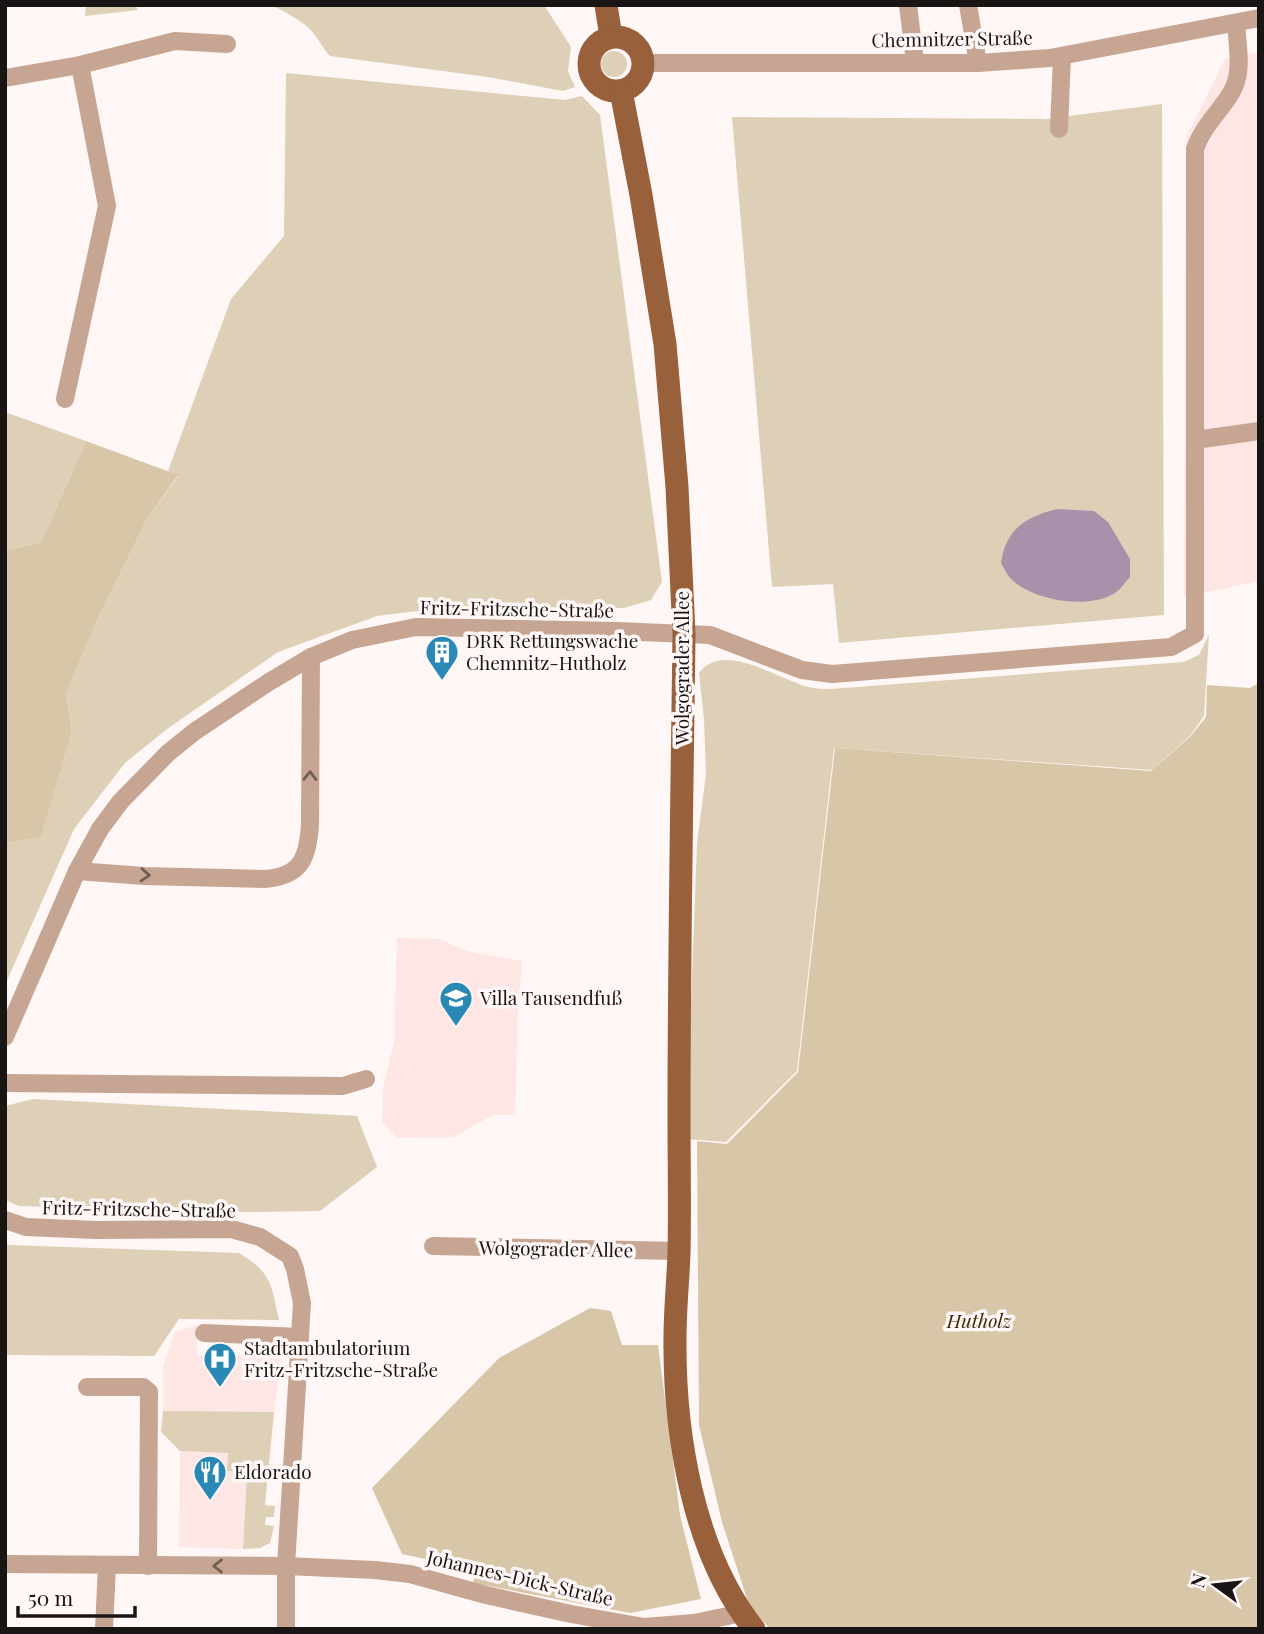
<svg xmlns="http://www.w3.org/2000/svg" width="1264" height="1634" font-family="'Playfair Display',serif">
<rect width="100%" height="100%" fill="#fff6f6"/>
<g fill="#fde6e4">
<path d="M1259,52v529l-75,16 2,-459 39,-79z"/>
<path d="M397,938l43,1 26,12 56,10 -4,53 -3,101h-22l-39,22 -57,1 -15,-15 1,-34 11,-47z"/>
<path d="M197,1325v30h85l-8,57 -111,-1v-44l12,-35z"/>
<path d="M180,1451l48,2 19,19 -4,77 -64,-2z"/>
</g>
<g fill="#ddd0b7">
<path d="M86,5h49l3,5 -53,6z"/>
<path d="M272,5h272l27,42 -3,24 7,16 -12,4 -75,-14 -158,-21c-7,-7 -10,-15 -16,-22 -10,-13 -28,-21 -42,-29z"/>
<circle cx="614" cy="64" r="13"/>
<path d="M286,73l279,27 17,-4 18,19 62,467 -11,18 -27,8 -190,1 -57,7 -99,36 -111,77 -42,34 -51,66 -69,156v-142l36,-7 31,-104 -6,-38 31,-74 50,-101 31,-43 -10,-5 63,-172 53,-63z"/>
<path d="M1162,104l2,511 -325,28 -6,-59 -61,3 -40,-470 314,2z"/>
<path d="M5,412l81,29 -45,101 -36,9z"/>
<path d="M1209,634l-5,82 -14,20 -38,34 -318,-22 -37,323 -71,71 -40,-3 11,-296 9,-69 -2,-55 -5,-46c24,-33 80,7 110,14 7,2 15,2 22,2l352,-27 16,-7z"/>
<path d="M33,1099l324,17 20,51 -57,44 -75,1 -226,-6 -14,-6v-94z"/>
<path d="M5,1243l4,2 230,8c33,20 32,31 40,67l-100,-1 -25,37 -149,-1z"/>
<path d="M163,1411l111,1 -9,93 10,1 -1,11h-8l-1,8 9,1 -4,17 -10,5 -17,1 4,-77 -20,-1 1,-18 -48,-2 -19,-19z"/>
</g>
<g fill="#d7c7a8">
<path d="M86,441l92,34 -31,44 -50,101 -31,74 6,38 -31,105 -36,6v-292l36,-9z"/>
<path d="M1259,683v946h-489l-21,-24 -27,-83 -23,-97 -2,-284 30,3 71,-72 37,-324 316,23 39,-34 16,-20 1,-32 43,3z"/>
<path d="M590,1308l21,3 11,34h36l22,170 21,84 -71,14 -157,-30 4,-13 -75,-16 -30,-66 127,-130z"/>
</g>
<path fill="#a891aa" d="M1057,509l37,2 14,11 22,37v18c-5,5 -9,12 -15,16 -27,17 -83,8 -105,-15 -3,-4 -6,-10 -9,-15 5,-34 24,-46 56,-54z"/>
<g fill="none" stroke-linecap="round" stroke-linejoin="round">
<g stroke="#c6a692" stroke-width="18">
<path d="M908,5l7,57"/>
<path d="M968,5l10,58"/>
<path d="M643,63h335l72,-5 209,-40"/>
<path d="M5,78l75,-13 95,-24 52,3"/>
<path d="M1059,129l3,-73"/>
<path d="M65,399l42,-193 -27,-141"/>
<path d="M1195,440l64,-9"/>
<path d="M77,871l67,5 121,3c37,-3 43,-22 45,-55l1,-167"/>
<path d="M5,1037l72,-166 23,-42 21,-28 47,-48 26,-21 75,-50 42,-25 41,-17 64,-13 202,4 92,4 92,35 30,4 339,-27 24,-13v-485c9,-28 37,-47 42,-71 4,-16 0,-38 -1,-55"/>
<path d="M5,1083l338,3 23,-7"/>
<path d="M5,1220l21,7 70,3 135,-1 29,8 30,19 5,13 7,34 -16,263v63"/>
<path d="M433,1246l246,5"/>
<path d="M204,1333l96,4"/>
<path d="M87,1387h56l6,5 -1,174"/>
<path d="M5,1564l281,2 89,4 35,4 76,21 85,19 73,13 50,-4 48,-10"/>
<path d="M104,1629l3,-64"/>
</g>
<g stroke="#98603b" stroke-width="23">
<path d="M606,5l5,32"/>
<circle cx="616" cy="64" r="27"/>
<path d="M621,91l20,104 24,149 12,143 7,147c-2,160 -5,321 -5,482 0,45 1,91 0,137 -1,28 -4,57 -4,85 -1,95 18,215 79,291"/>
</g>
</g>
<defs><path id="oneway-chevron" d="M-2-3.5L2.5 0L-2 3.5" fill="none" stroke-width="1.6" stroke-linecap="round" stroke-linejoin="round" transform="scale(1.75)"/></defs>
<g stroke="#705e54">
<use href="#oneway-chevron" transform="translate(310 776) rotate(-89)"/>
<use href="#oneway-chevron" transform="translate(145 875) rotate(4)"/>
<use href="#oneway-chevron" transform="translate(218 1566) rotate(-180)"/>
</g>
<defs>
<symbol id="building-pin" viewBox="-11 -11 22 30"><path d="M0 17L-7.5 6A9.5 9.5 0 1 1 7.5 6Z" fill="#2a88b4" stroke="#fff6f6"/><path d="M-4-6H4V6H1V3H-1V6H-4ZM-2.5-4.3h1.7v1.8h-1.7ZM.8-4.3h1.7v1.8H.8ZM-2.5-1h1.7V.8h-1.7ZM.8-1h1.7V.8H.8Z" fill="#fff"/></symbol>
<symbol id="school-pin" viewBox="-11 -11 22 30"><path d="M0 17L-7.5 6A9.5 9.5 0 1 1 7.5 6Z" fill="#2a88b4" stroke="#fff6f6"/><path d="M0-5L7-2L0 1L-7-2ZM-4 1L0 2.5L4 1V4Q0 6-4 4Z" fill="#fff"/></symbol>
<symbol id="hospital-pin" viewBox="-11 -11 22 30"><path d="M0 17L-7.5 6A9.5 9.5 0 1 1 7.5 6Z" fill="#2a88b4" stroke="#fff6f6"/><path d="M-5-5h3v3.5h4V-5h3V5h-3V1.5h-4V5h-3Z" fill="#fff"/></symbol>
<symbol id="restaurant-pin" viewBox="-11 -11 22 30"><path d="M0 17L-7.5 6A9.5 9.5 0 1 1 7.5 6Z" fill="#2a88b4" stroke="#fff6f6"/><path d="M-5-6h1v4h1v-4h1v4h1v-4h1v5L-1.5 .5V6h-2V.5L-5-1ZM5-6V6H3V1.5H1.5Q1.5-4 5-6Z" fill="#fff"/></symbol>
</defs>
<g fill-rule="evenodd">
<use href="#building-pin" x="423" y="633" width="38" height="52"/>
<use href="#school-pin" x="437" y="979" width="38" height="52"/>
<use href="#hospital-pin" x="201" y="1340" width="38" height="52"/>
<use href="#restaurant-pin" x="191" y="1453" width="38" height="52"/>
</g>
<g text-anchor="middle" stroke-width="7" stroke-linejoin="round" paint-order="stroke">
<g font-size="19" fill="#1a1515" stroke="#fff6f6">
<text transform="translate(952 39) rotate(-1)" y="7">Chemnitzer Straße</text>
<text transform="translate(517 609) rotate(1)" y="7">Fritz-Fritzsche-Straße</text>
<text transform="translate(682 668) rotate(-90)" y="7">Wolgograder Allee</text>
<text transform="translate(139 1209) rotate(1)" y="7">Fritz-Fritzsche-Straße</text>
<text transform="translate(556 1249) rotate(1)" y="7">Wolgograder Allee</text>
<text transform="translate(520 1578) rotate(13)" y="7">Johannes-Dick-Straße</text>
</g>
<g font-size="19" fill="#1a1515" stroke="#fff6f6" text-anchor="start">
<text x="466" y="648">DRK Rettungswache<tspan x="466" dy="22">Chemnitz-Hutholz</tspan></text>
<text x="480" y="1005">Villa Tausendfuß</text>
<text x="244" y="1355">Stadtambulatorium<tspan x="244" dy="22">Fritz-Fritzsche-Straße</tspan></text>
<text x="234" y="1479">Eldorado</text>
</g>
<g font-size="19" font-style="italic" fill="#3a2900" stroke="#fff6f6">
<text x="979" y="1328">Hutholz</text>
</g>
</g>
<rect width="1264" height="1634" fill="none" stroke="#1a1515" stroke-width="14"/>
<g transform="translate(1215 1585) rotate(285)" stroke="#fff6f6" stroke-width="5" paint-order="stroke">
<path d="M0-5L12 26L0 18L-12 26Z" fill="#1a1515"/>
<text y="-10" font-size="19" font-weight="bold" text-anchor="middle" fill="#1a1515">N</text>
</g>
<path d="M18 1606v10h117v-10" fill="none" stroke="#1a1515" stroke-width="3.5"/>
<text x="28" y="1606" font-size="21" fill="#1a1515" stroke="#fff6f6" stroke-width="5" paint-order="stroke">50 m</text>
</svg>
